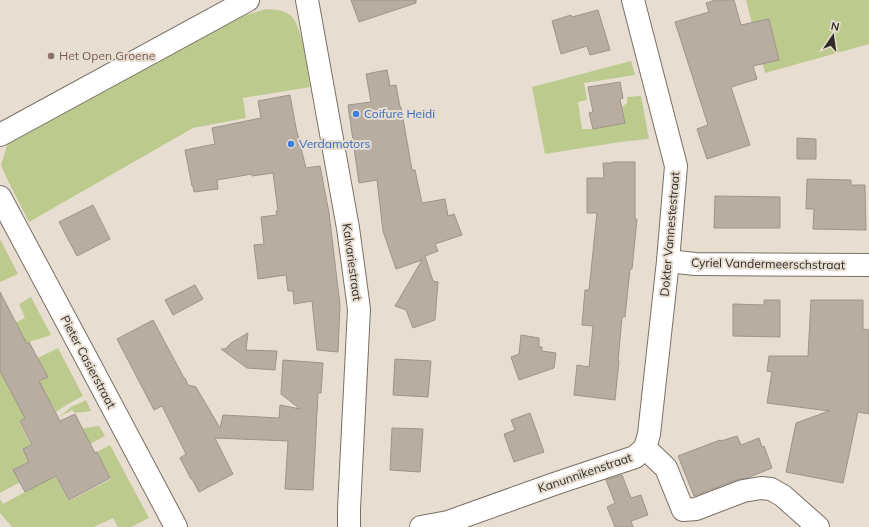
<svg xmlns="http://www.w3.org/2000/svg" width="869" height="527" font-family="Mulish,sans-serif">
<rect width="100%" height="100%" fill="#e7ddd1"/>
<g fill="#bccb8d">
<path d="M746,0h123v44l-104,29 -3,-11z"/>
<path d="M266,9c9,1 16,0 24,6 12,8 18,57 20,72l-67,11 3,20 -53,10 -164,94 -20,-39 -8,-18 7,-23 232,-125z"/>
<path d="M631,61l4,14 -51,8 3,17 -9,2 4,27h11l32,-6 -3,-16 5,-4v-6l14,-1 8,43 -29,3 -75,12 -13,-67z"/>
<path d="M0,239l18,35 -18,8z"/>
<path d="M31,297l20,38 -22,7 -29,16v-28l25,-12 -6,-14z"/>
<path d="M58,348l25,48 -15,8 -12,8 -4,-8 -33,17 17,34 49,-23 -2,-4 16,-2 6,10 -105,57v-122l13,24 35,-18 -10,-19z"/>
<path d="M86,400l5,11 -16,2 -3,-3 -13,7 12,-10z"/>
<path d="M110,445l39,73 -18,9h-13l-5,-9 -19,9h-82l-12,-14v-14l3,5 26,-14 25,-16 15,27 42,-22 -14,-27z"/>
</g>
<g fill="#b7ada1" stroke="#9e9489">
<path d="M351,0h65v3l-57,19z"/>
<path d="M716,0h18l7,25 28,-6 10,41 -26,6 4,13 -26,8 19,58 -43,14 -10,-30 11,-4 -33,-103 34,-10 -3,-9z"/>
<path d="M598,10l12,40 -20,5 -3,-9 -26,8 -9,-33 19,-6 1,2z"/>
<path d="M387,70l3,16 6,-1 4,22h1l11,63h3l7,33 23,-4 3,17 6,-2 8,21 -27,9 3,7 -13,5 8,25 5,1 -3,38 -22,8 -7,-18 -11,-4 27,-46 -26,9 -13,-38 -6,-51 -18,3 -11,-78 23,-3 -5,-28z"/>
<path d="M620,82l3,16 -3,1 5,24 -32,6 -4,-16 4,-1 -5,-25z"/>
<path d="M290,95l6,33 10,40 14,-2 9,47 11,92 -2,47 -21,-2 -5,-49 -18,3 -1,-13h-5l-2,-16 -28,4 -4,-34 10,-1 -3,-27 16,-2 -1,-4h2l-5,-38 -21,3v-2l-35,6 1,9 -24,3 -1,-6h-1l-7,-36 30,-6 -3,-16 49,-10 -3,-17z"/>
<path d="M797,138l19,1v20h-19z"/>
<path d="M612,162h23v57h2l-5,50h-2l-5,48h-3l-4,44h1l-4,39 -41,-5 3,-30 12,2 4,-41 -11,-1 3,-35h4l8,-77h-10v-35h17l-1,-15h9z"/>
<path d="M807,179l44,1v5h14l1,45 -53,-1 1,-20h-8z"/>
<path d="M715,196l65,1v31h-66z"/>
<path d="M93,205l17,34 -33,17 -18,-34z"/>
<path d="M195,285l8,14 -30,16 -8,-15z"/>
<path d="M0,292l27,52 2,-2 19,35 -9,4 21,40 15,-7 20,39 2,-1 13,26 -41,22 -13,-24 -31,16 -12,-22 16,-8 -6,-13 9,-4 -12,-24 5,-3 -25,-47z"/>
<path d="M764,300h16v37l-47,-1v-32l31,1z"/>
<path d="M811,300h52v29l6,1v84l-11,-2 -15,71 -57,-11 10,-49 33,-12 -62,-8 5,-31 -5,-1 2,-15h39z"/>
<path d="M153,320l31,58h1l3,7 8,2 24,41 3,-13 56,3 1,-13 20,4 -19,-15 2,-34 40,3 -2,30h-3l-5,97 -28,-1 3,-48 -73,-3 18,36 -34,18 -7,-13h-1l-11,-21 6,-4 -24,-48 -8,4 -37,-71z"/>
<path d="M248,333l-2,17 31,1 -2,19 -28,-2 -26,-19h4l6,-6z"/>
<path d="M521,335l18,3v9h3v4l14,2 -2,15 -35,12 -8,-23 8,-3z"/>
<path d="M395,359l36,2 -3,36 -35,-2z"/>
<path d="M530,413l14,39 -30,10 -10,-28 11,-4 -4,-10z"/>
<path d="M392,428l31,1 -3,43 -30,-2z"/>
<path d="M737,436l4,9 18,-7 3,9 2,-1 8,22 -25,10 -8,1 -45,17 -16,-40 42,-16 1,1z"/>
<path d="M622,475l9,23 10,-3 7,20 -17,6 2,6h-18l-8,-20 8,-4 -9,-23z"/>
</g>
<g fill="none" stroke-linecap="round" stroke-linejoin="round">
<defs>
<g id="minor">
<path d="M307,0l41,228 11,81 -10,200v18"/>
<path d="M633,0l43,166 -8,95 -19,173 -4,14"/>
<path d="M0,135l248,-135"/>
<path d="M0,197l90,168 86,162"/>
<path d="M668,261l27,3 174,1"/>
<path d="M645,448l21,20 17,42 13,-1 47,-18 18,-3 10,1 12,7 35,31"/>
<path d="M421,527l27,-5 109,-39 78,-26 10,-9"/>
</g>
</defs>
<use href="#minor" stroke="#797065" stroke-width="24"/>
<use href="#minor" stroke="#fff" stroke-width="22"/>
</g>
<circle fill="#8d6e63" stroke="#e7ddd1" stroke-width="1.5" cx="51" cy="56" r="4"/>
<g fill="#3f7fe0" stroke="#e7ddd1" stroke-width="1.5">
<circle cx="356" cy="114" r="4"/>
<circle cx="291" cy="144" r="4"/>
</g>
<g text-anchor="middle" stroke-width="4" stroke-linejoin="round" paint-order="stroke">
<g font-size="12" fill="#785e54" stroke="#e7ddd1" text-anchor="start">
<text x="59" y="60">Het Open Groene</text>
</g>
<g font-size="12" fill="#366cbe" stroke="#e7ddd1" text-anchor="start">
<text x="364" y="118">Coifure Heidi</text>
<text x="299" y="148">Verdamotors</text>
</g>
<g font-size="12" fill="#312d29" stroke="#e7ddd1">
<text transform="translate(670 234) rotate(-85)" y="4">Dokter Vannestestraat</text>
<text transform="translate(352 262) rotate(82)" y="4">Kalvariestraat</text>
<text transform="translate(768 264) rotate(1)" y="4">Cyriel Vandermeerschstraat</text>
<text transform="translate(88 362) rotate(62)" y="4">Pieter Casierstraat</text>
<text transform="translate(585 473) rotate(-19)" y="4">Kanunnikenstraat</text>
</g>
</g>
<g transform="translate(833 36) rotate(13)" stroke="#e7ddd1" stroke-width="3" paint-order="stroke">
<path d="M0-3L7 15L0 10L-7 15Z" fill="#312d29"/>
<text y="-6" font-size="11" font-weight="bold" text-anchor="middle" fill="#312d29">N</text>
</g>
</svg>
